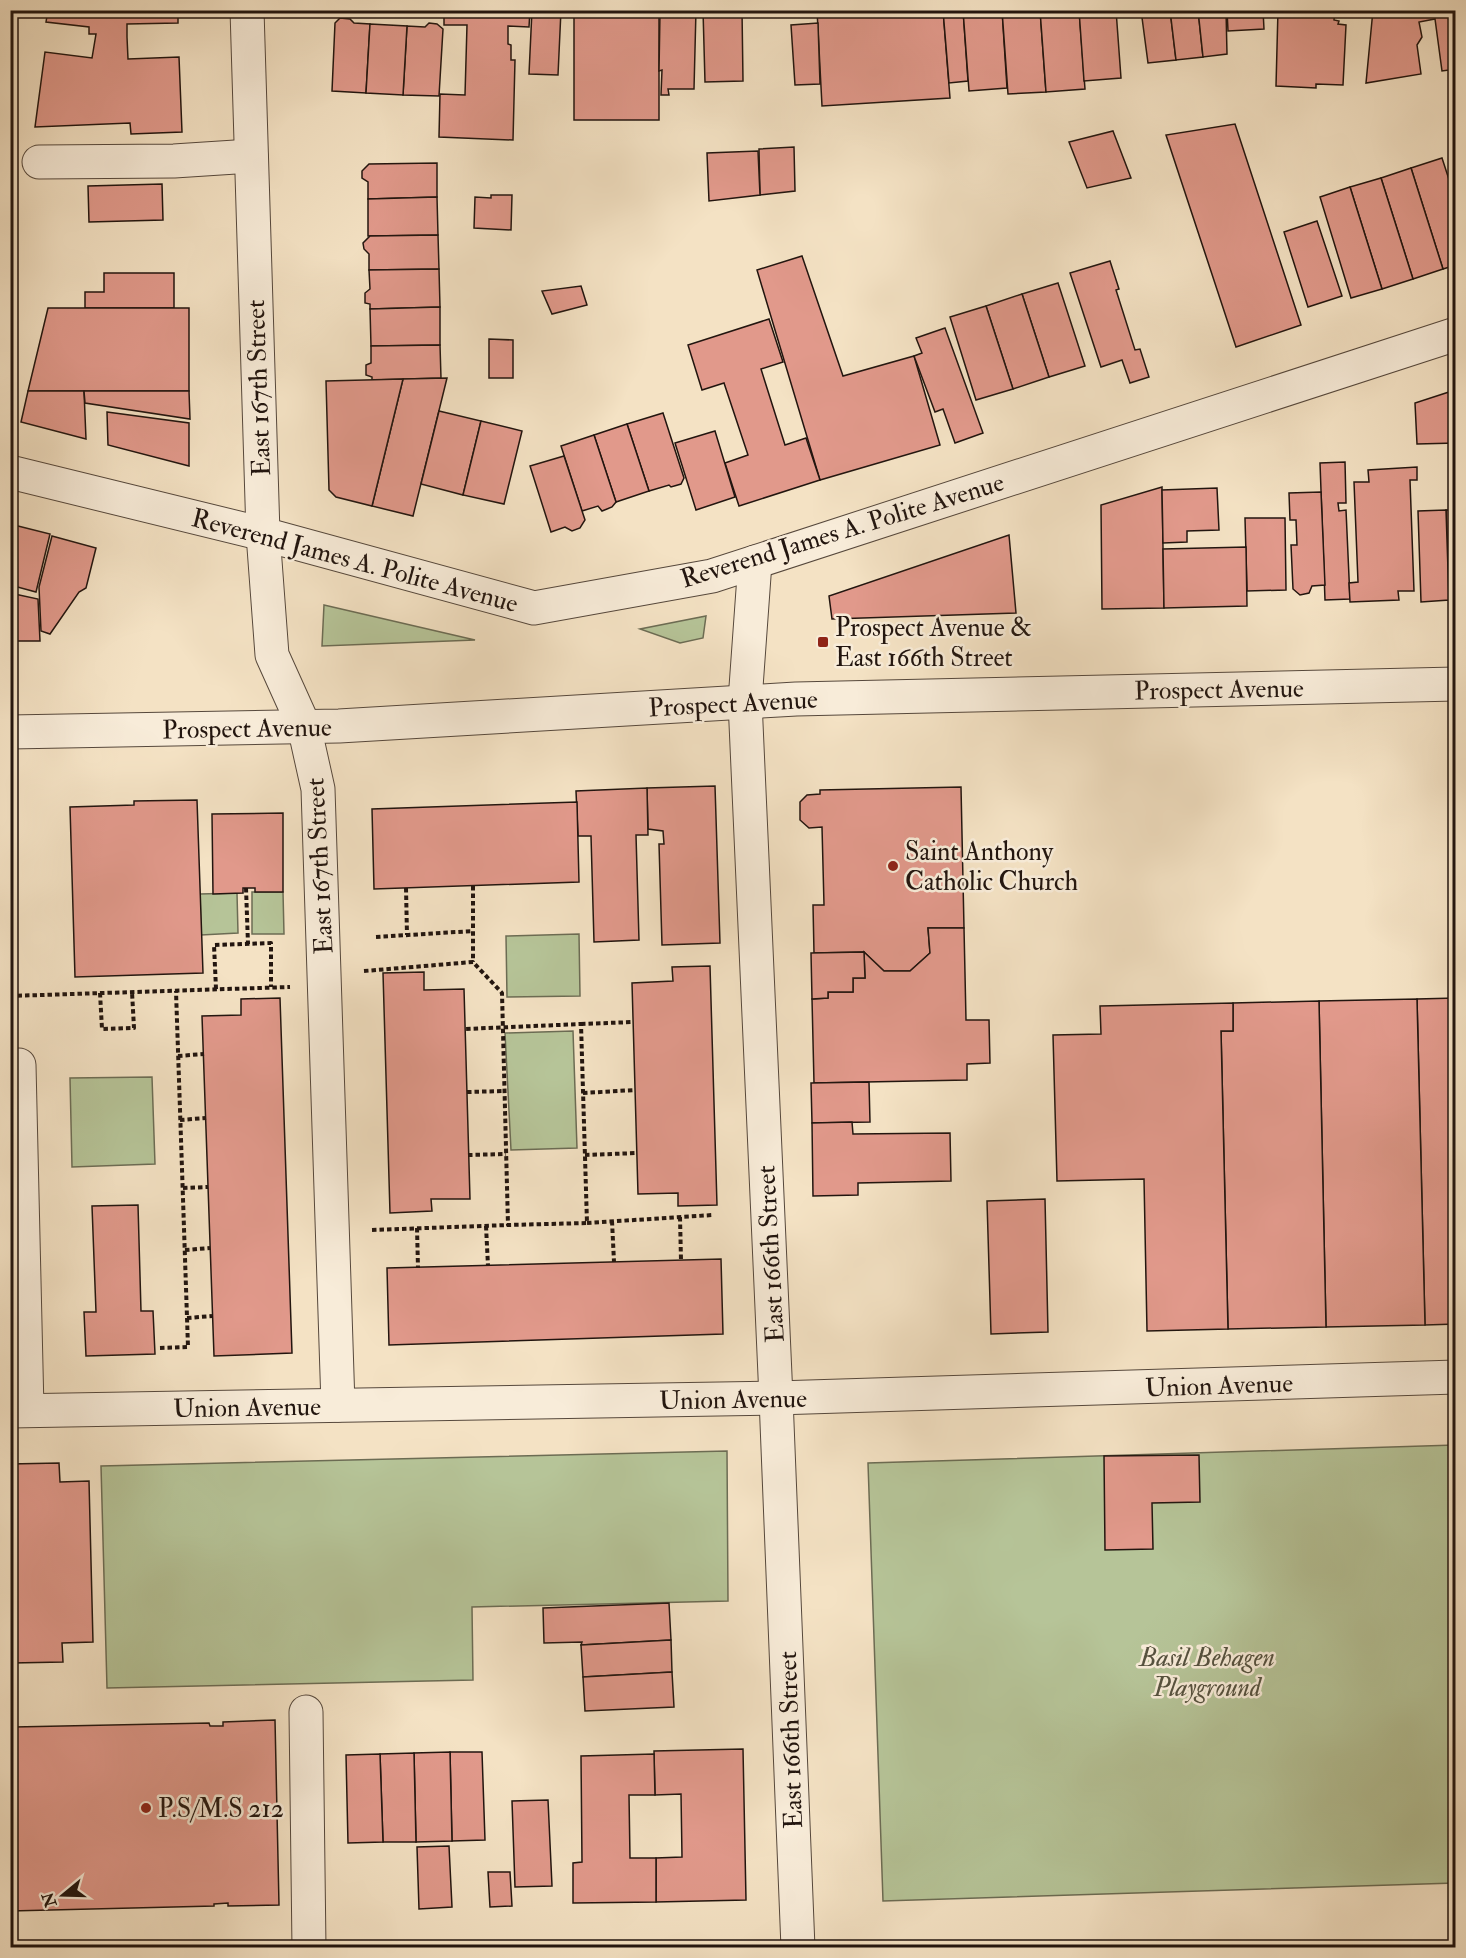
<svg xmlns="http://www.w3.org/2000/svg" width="1466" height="1958" font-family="'IM FELL Double Pica',serif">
<rect width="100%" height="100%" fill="#f4e2c4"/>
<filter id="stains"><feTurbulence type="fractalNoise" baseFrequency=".00333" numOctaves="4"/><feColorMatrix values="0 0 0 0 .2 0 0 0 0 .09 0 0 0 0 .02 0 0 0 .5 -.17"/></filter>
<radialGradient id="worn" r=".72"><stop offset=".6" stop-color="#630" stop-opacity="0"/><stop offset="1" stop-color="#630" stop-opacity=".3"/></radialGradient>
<g fill="#b6c498" stroke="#6c6c54" stroke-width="1.5">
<path d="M324,605l151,35 -153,6z"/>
<path d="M706,616l-3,22 -23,5 -40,-14z"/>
<path d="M252,892h31l1,42h-32z"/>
<path d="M237,893l1,40 -37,2 -1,-41z"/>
<path d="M579,934l1,62 -73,1 -1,-61z"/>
<path d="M573,1031l4,117 -66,2 -6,-117z"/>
<path d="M152,1077l3,87 -83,3 -2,-89z"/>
<path d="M1455,1445v438l-572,18 -15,-438z"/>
<path d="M727,1451l1,150 -256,6 1,73 -366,8 -6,-222z"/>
</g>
<g fill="#e1998b" stroke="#22150f" stroke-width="1.5">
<path d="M48,10h130v13l-51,1v13l1,22 51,-2 3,75 -51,2 -1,-11 -95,4 10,-75 47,6 4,-24h-7v-7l-43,-5z"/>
<path d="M444,10h86l-1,17 -21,-1v18l3,1v15h4l-2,80 -74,-3 1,-43 25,1 2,-70h-23z"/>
<path d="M532,10h29l-3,65 -29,-1z"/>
<rect x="574" y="10" width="85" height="110"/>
<path d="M668,10h28l-2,79h-26l1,6h-8l1,-25 -3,1 1,-58h8z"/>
<path d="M703,10h39l1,71 -38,1z"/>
<path d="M817,10h126l7,88 -128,8z"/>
<path d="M943,10h20l5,71 -19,2z"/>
<path d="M963,10h39l5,78 -38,3z"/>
<path d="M1002,10h38l6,82 -38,2z"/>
<path d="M1040,10h39l6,79 -39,3z"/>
<path d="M1079,10h37l5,68 -37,3z"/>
<path d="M1141,10h29l6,50 -28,3z"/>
<path d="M1170,10h28l5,47 -27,3z"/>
<path d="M1198,10h28l1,44 -24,3z"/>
<path d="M1227,10h36l1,19 -36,2z"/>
<path d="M1278,10h57l-1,10 5,1 -1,3 8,1 -3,60 -27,-1v4l-40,-2z"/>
<path d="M1373,10h83v59l-14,2 -7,-52 -16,3 3,15 -5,8 4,29 -55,9z"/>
<path d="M340,18l10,1 4,4 16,1 -4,69 -34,-2 3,-68z"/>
<path d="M429,23l8,1 6,5 -4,67 -36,-1 4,-69 18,1z"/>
<path d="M818,23l2,61 -25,1 -4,-60z"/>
<path d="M370,24l37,2 -4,69 -37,-2z"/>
<path d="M1235,124l66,201 -65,22 -70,-212z"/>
<path d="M1113,131l18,47 -44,10 -18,-46z"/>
<path d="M794,147l1,44 -35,4 -1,-46z"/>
<path d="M758,151l2,44 -51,6 -2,-48z"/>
<path d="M1442,158l14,43v64l-13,4 -32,-101z"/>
<path d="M437,163v34l-69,2v-17l-6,-4v-7l7,-7z"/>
<path d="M1411,168l32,101 -30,10 -32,-101z"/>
<path d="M1381,178l32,101 -31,10 -32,-102z"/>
<path d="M162,184l1,36 -74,2 -1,-36z"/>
<path d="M1350,187l32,102 -31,9 -31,-101z"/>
<path d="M491,195h21l-1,35 -37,-2 1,-31 16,1z"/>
<path d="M437,197l1,38 -70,1v-37z"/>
<path d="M1317,221l25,75 -34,11 -24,-75z"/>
<path d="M438,235l1,34 -70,1v-16l-5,-5 -1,-6 7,-7z"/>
<path d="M802,256l41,120 71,-20 26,89 -120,35 -63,-210z"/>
<path d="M1110,261l9,28 -3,1 19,60 5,-1 9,28 -19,6 -8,-23 -21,7 -31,-94z"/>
<path d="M439,269l1,38 -70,2v-5l-5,-1v-10l5,-4 -1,-19z"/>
<path d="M104,273h70v35h-89v-16h19z"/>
<path d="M1058,283l27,83 -36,11 -27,-83z"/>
<path d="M581,286l6,19 -35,9 -10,-23z"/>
<path d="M1022,294l27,83 -36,12 -27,-83z"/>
<path d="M986,306l27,83 -37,11 -26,-83z"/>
<path d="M440,307v38l-69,1 -1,-37z"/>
<path d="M48,308h141v83h-161z"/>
<path d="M769,319l14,43 -22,7 24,76 21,-7 14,42 -81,26 -14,-43 23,-8 -24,-72 -22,7 -14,-45z"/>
<path d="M945,328l38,105 -28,10 -12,-34 -8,3 -21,-56 8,-3 -6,-15z"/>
<path d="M489,339l24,1v38h-24z"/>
<path d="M440,345l1,33 -69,2v-3l-6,-2v-10l5,-2v-17z"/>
<path d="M447,378l-34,138 -41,-10 31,-127z"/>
<path d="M403,379l-31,127 -36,-9 -7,-7 -3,-109z"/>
<path d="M28,391h56l2,48 -65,-17z"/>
<path d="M84,391h105l1,28 -105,-16z"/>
<path d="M1452,391l4,10v42l-39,1 -2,-41z"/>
<path d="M439,411l42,10 -18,74 -42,-11z"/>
<path d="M107,412l82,11v43l-81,-21z"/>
<path d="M663,413l21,65 -3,6 -10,3 -2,-2 -20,6 -22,-67z"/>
<path d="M481,421l41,10 -18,73 -41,-9z"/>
<path d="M627,424l22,67 -33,11 -22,-67z"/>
<path d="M715,431l20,66 -39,13 -21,-67z"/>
<path d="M594,435l22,67 -4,5 -10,4 -4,-5 -16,5 -21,-65z"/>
<path d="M564,456l21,64 -5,8 -8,3 -7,-4 -14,5 -21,-66z"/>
<path d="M1345,462l1,41h-8l1,8 7,-1 4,89 -25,1 -5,-137z"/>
<path d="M1417,467v13h-7l4,111h-16l1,9 -49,2 -1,-19 9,-1 -4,-100h15l-1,-12z"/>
<path d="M1162,487l2,121 -62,1 -1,-104z"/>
<path d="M1217,488l2,42 -32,1v11l-24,1 -1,-53z"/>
<path d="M1321,492l4,93 -13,1 -3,7 -9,2 -7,-6 -2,-44h6l-1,-25h-6l-1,-27z"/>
<path d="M1446,510h10v90h-7z"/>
<path d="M1446,510l3,90 -28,2 -3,-91z"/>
<path d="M1245,518h40l1,72 -39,1z"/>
<path d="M10,524l40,10 -14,58 -26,-7z"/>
<path d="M1009,535l7,78 -184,6 -3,-23z"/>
<path d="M52,536l44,12 -10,40 -7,4 -29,42 -9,-3 -2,-44z"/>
<path d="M1246,547l1,59 -83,2 -1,-59z"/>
<path d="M10,593l28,6 2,42h-30z"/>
<path d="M715,786l5,157 -58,2 -3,-101h5l-1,-13 -15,-2 -1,-41z"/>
<path d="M961,787l3,141h-36l2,25 -20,18h-26l-20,-19 -50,1 -1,-48h11l-2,-78 -13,1 -9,-8v-18l7,-7 13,-1v-4z"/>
<path d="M647,788l1,47h-12l3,105 -45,2 -3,-106h-13l-2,-45z"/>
<path d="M197,800l6,173 -128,4 -5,-170 64,-2v-4z"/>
<path d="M577,802l2,80 -205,7 -2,-80z"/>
<path d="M283,813v79h-28v-4h-12v5l-30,1 -1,-80z"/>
<path d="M928,928h36l2,92h23l1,43 -23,1v16l-153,3 -2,-84 16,-1v-6h25v-14h12l-1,-26 20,19h26l20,-18z"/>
<path d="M864,952l1,26h-12v14h-25v6l-16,1 -1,-46z"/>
<path d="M710,966l7,239 -39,1v-13l-40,1 -6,-211 41,-2 -1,-14z"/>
<path d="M424,972v18l40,-1 6,210h-39l1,12 -42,2 -7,-240z"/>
<path d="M280,998l12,355 -78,3 -12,-340 39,-1v-16z"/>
<path d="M1456,998v326l-31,1 -8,-326z"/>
<path d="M1417,999l8,326 -99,2 -7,-326z"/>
<path d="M1319,1001l7,326 -98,2 -7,-298h12v-28z"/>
<path d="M1233,1003v28h-12l7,298 -81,2 -3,-152 -87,2 -4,-146 48,-1 -1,-28z"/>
<path d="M869,1082l1,40 -58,1 -1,-40z"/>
<path d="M852,1122l1,12 97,-1 1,48 -93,2v12l-45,1 -1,-73z"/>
<path d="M1045,1199l3,133 -57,2 -4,-133z"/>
<path d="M138,1205l3,106h12l2,43 -69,2 -2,-44h12l-4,-106z"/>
<path d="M721,1259l2,75 -334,11 -2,-77z"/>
<path d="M1199,1455l1,47 -48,1 1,46 -48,1 -1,-94z"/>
<path d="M59,1463l1,19 29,-1 4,161 -31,1 1,19 -51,1 2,64 195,-4 1,3h13v-4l52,-2 4,185 -51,1v-3l-14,1v2l-204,5v-447z"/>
<path d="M669,1603l2,37 -90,5 1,-3 -38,1 -1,-35z"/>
<path d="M671,1640l1,32 -89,5 -2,-32z"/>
<path d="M672,1672l2,35 -89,4 -2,-34z"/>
<path d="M743,1749l3,151 -90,2v-44l26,-1 -1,-63 -26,1 -1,-44z"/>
<path d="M450,1752h32l3,88 -33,1z"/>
<path d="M450,1752l2,89 -36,1 -2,-89z"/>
<path d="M414,1753l2,89h-33l-3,-88z"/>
<path d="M380,1754l3,88 -35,1 -2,-88z"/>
<path d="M654,1754l1,41h-26l1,63h26v44l-83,1v-40l9,-1 -1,-106z"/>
<path d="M548,1800l4,86 -37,1 -3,-86z"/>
<path d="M449,1846l3,61 -33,2 -2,-62z"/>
<path d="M488,1872h22l2,34 -22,1z"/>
</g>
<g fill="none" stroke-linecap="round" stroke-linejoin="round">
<defs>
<g id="minor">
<path d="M247,10l16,524 9,121 32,71 14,63 20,616"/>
<path d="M39,162l135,-1 77,-5"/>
<path d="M10,472l253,62 271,74 178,-32 744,-242"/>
<path d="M755,562l-10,139 31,697 22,550"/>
<path d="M10,732l329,-6 457,-27 660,-15"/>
<path d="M19,1065l8,345"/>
<path d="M10,1411l766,-13 680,-21"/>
<path d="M306,1712l3,236"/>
</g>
</defs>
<use href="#minor" stroke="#56483c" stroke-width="35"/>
<g stroke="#22150f" stroke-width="4" stroke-dasharray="4.5 3" stroke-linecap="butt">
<path d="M473,886v45"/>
<path d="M246,888l2,56"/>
<path d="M406,888l1,47"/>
<path d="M376,937l97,-6v31"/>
<path d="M364,971l109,-9 29,31 6,232 79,-2 -6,-199 -116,5"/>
<path d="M216,989l-2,-44 57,-2v44"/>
<path d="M100,993l2,36 32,-1 -2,-36"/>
<path d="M10,996l280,-9"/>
<path d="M581,1024l52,-2"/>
<path d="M178,1056l26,-2"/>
<path d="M467,1092l37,-1"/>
<path d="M583,1093l52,-3"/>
<path d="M180,1120l26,-2"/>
<path d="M468,1155l38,-1"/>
<path d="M585,1155l52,-2"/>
<path d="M183,1188l25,-1"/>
<path d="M680,1217l1,43"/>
<path d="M612,1221l2,41"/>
<path d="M587,1223l126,-8"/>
<path d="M486,1226l2,40"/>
<path d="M417,1228l1,40"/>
<path d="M372,1230l137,-5"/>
<path d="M185,1250l25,-2"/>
<path d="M187,1318l25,-2"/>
<path d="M160,1348l28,-1 -12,-356"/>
</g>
<use href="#minor" stroke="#f8ecd9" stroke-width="33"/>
</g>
<g fill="#8f2418" stroke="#f8ecd9" stroke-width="2">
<rect x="817" y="636" width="12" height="12" rx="3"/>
<circle cx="893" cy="866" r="6"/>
<circle cx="146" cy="1808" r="6"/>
</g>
<g text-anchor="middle" stroke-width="5" stroke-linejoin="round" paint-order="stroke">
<g font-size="26" fill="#22150f" stroke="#f8ecd9">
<text transform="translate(258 388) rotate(-92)" y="9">East 167th Street</text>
<text transform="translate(842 530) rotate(-17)" y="9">Reverend James A. Polite Avenue</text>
<text transform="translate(355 560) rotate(15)" y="9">Reverend James A. Polite Avenue</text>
<text transform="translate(1219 689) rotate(-1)" y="9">Prospect Avenue</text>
<text transform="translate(733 703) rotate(-3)" y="9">Prospect Avenue</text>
<text transform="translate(247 728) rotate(-1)" y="9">Prospect Avenue</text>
<text transform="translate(319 866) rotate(-93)" y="9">East 167th Street</text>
<text transform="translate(770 1254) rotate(-93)" y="9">East 166th Street</text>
<text transform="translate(1219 1385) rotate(-2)" y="9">Union Avenue</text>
<text transform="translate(733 1399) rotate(-1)" y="9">Union Avenue</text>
<text transform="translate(247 1407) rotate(-1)" y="9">Union Avenue</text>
<text transform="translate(790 1740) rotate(-92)" y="9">East 166th Street</text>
</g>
<g font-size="26" fill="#22150f" stroke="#f8ecd9" text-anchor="start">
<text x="835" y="636">Prospect Avenue &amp;<tspan x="835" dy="30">East 166th Street</tspan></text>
<text x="905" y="860">Saint Anthony<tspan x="905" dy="30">Catholic Church</tspan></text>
<text x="158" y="1817">P.S/M.S 212</text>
</g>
<g font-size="26" font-style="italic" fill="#56523f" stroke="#f8ecd9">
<text x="1207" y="1666">Basil Behagen<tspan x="1207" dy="30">Playground</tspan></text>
</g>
</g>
<rect width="1466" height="1958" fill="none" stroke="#f4e2c4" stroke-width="36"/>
<rect x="12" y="12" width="1442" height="1934" fill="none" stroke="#22150f" stroke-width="3"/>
<rect x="18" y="18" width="1430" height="1922" fill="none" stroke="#22150f" stroke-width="1.5"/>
<g transform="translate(63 1895) rotate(251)" stroke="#f8ecd9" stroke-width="4.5" paint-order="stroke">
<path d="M0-4.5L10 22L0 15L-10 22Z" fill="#22150f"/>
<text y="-9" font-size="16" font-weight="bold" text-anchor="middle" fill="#22150f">N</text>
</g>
<rect width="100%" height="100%" filter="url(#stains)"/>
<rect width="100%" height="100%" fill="url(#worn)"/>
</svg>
